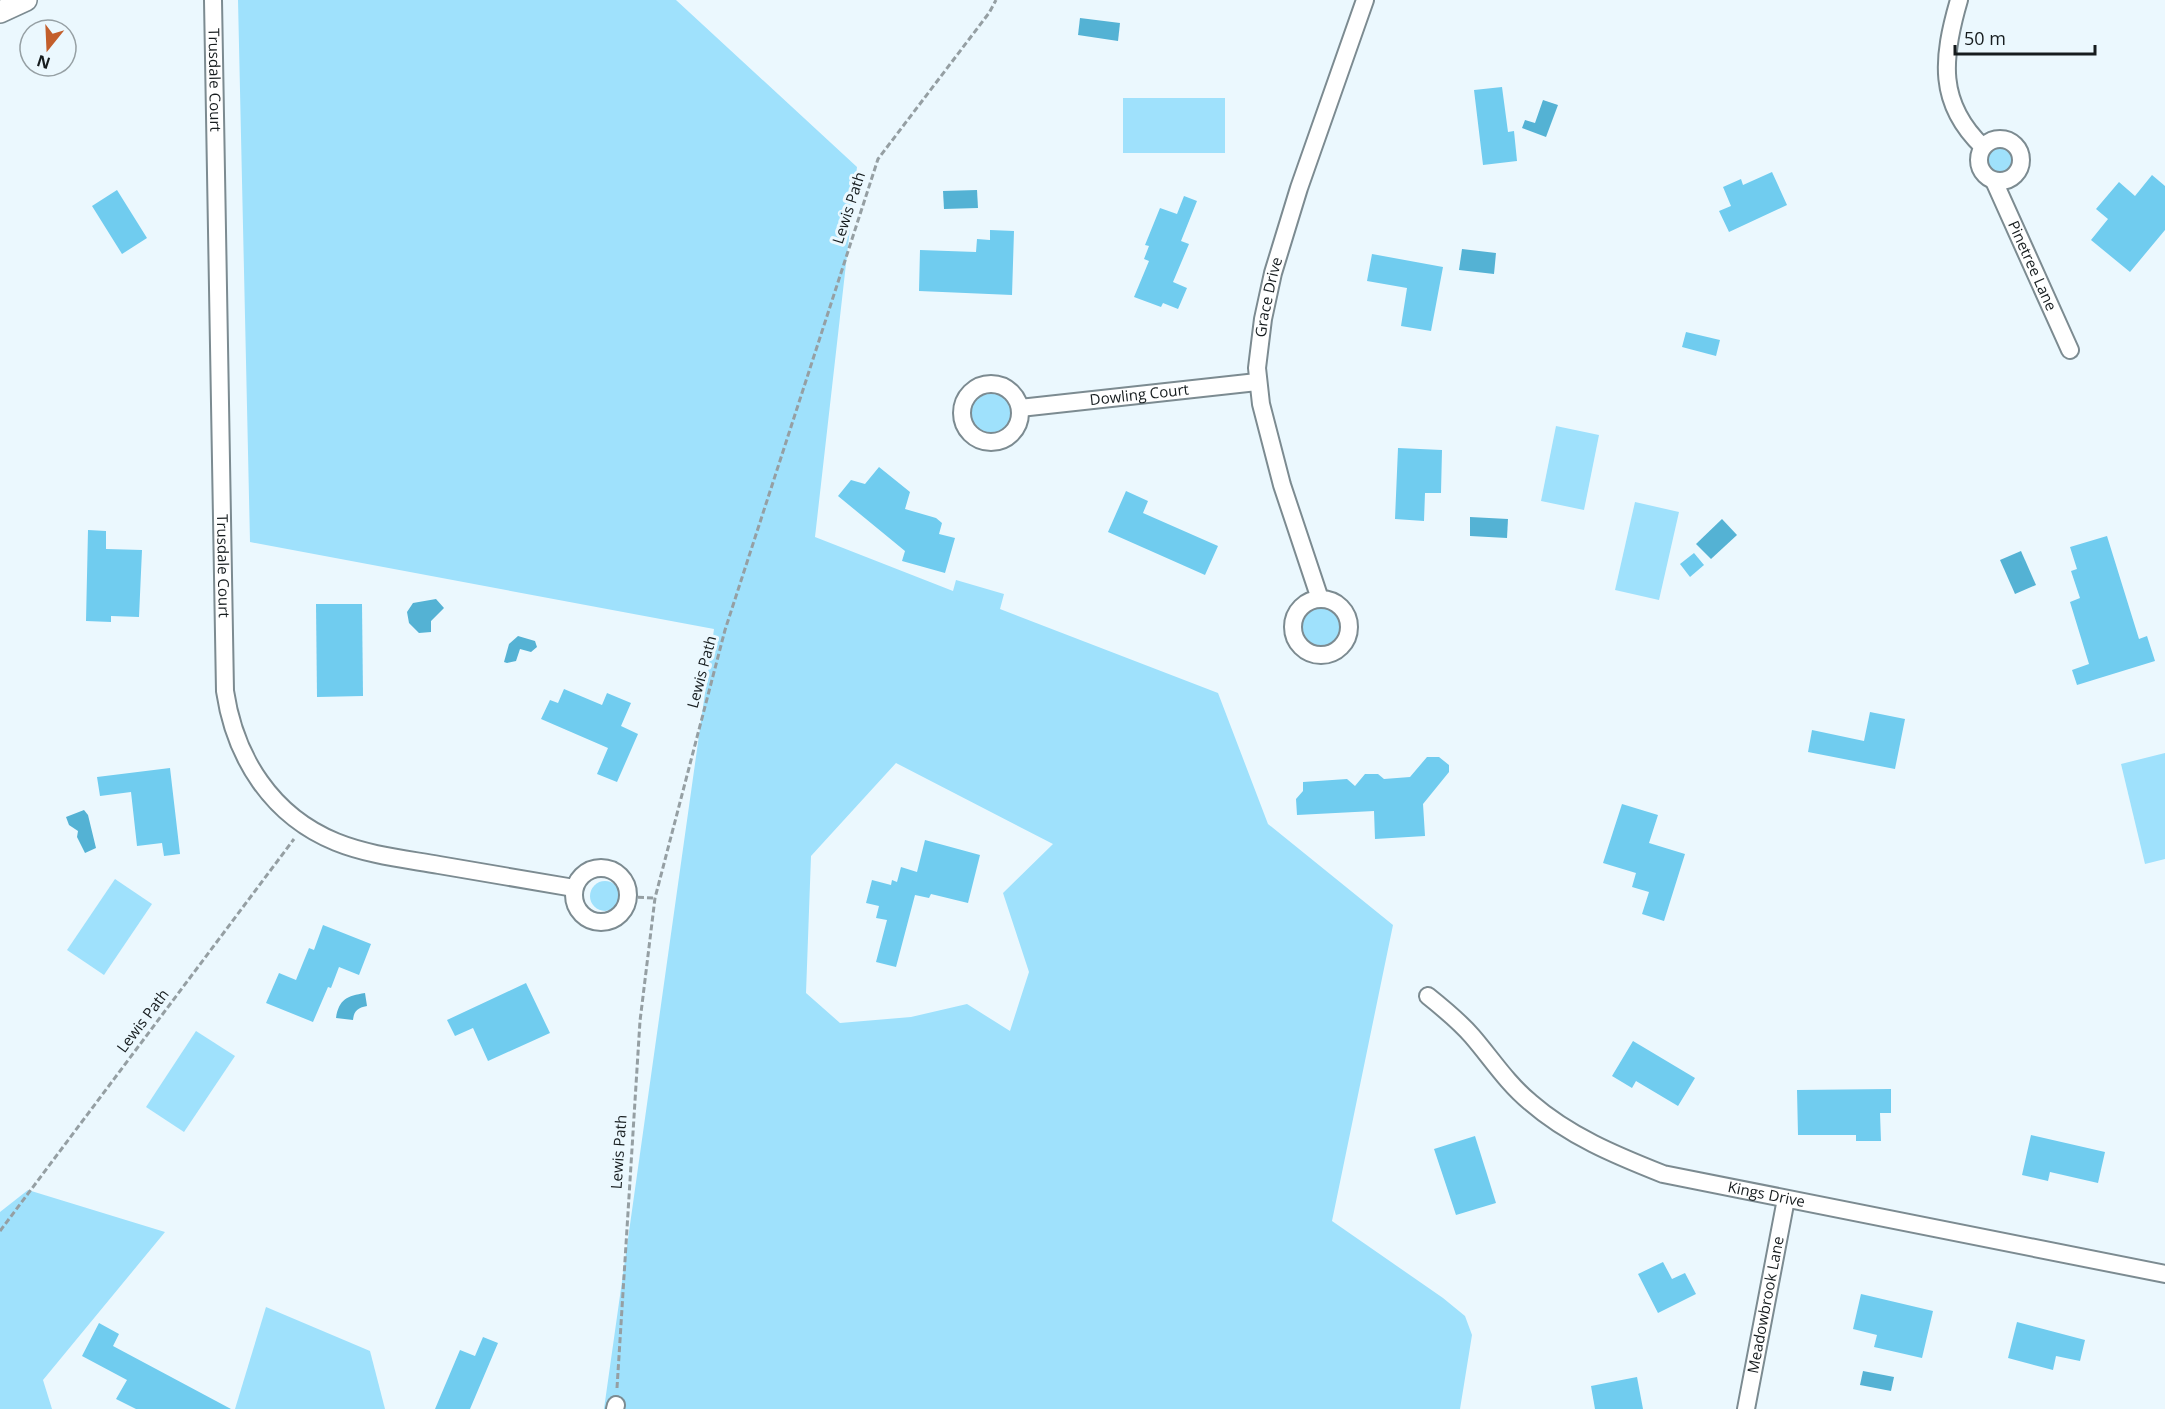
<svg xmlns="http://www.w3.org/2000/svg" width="2165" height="1409" font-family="'Open Sans',sans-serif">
<rect width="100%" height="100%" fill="#ebf8fe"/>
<g fill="#9fe1fc" fill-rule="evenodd">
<path d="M238,0h438l181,167 -42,370 138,54 3,-11 48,14 -4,15 218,84 50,131 125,101 -61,296 111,77 22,18 7,19 -12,74h-856l110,-780 -464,-87zM896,763l157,81 -50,49 26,79 -19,59 -43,-27 -56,13 -71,6 -34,-30 5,-137z"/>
<rect x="1123" y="98" width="102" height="55"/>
<circle cx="2000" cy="160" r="21"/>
<circle cx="991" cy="413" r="24"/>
<path d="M1556,426l43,9 -15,75 -43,-9z"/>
<path d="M1635,502l44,10 -20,88 -44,-10z"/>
<circle cx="1320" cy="629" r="21"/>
<path d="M2165,753v106l-20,5 -24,-100z"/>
<path d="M115,879l37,25 -48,71 -37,-25z"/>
<circle cx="605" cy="896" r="15"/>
<path d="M196,1031l39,25 -51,76 -38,-25z"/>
<path d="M28,1190l137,42 -122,148 9,29h-52v-197z"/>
<path d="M266,1307l104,44 15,58h-150z"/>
</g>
<g fill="#54b2d4">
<path d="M1080,18l40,5 -2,18 -40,-6z"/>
<path d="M1543,100l15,5 -12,32 -24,-9 3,-8 10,3z"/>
<path d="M977,190l1,18 -34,1 -1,-18z"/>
<path d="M1462,249l34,4 -2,21 -35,-4z"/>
<path d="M1470,517l38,2 -1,19 -37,-2z"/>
<path d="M1722,519l15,16 -26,24 -15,-15z"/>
<path d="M2021,551l15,34 -21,9 -15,-34z"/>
<path d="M436,599l8,9 -13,13v11l-12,1 -10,-10 -2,-11 6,-9z"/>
<path d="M518,636l17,5 2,6 -6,5 -11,-3 -4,12 -9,2 -3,-1 5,-18z"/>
<path d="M84,810l4,5 8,33 -11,5 -8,-16 1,-6 -9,-6 -3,-8z"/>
<path d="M365,993l2,13c-10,2 -13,5 -14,14l-17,-2c3,-19 11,-22 29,-25z"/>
<path d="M1863,1371l31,6 -3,14 -31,-6z"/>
</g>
<g fill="#70ccef">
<path d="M1502,87l6,45 6,-1 3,30 -34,4 -9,-75z"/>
<path d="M1772,172l15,33 -58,27 -10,-21 12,-5 -8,-19 18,-8 2,6z"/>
<path d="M2152,175l13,11v44l-35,42 -39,-32 17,-21 -12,-10 23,-27 16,14z"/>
<path d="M117,190l30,48 -25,16 -30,-48z"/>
<path d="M1184,196l13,5 -16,40 8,3 -16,38 14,6 -9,21 -15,-6 -2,4 -27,-10 15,-36 -5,-2 5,-13 -4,-1 15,-37 17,6z"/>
<path d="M990,230l24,1 -2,64 -93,-4 1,-41 56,2 1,-13 13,1z"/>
<path d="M1372,254l71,13 -12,64 -30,-5 6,-38 -40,-7z"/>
<path d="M1686,332l34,8 -4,16 -34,-9z"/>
<path d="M1398,448l44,2 -1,43h-16l-1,28 -29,-2z"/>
<path d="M879,467l31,25 -5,17 31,9 6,5 -3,11 16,4 -10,35 -43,-12 3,-10 -67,-55 13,-16 14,4z"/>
<path d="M1126,491l22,10 -5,12 75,33 -13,29 -97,-43z"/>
<path d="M88,530l18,1v18l36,1 -3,67 -28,-1v6l-25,-1z"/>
<path d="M2107,536l32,103 8,-3 8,25 -78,24 -5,-15 17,-6 -19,-62 10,-4 -9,-27 6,-2 -7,-22z"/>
<path d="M1694,553l10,12 -14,12 -10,-13z"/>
<path d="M316,604h46l1,92 -46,1z"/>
<path d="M564,689l38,16 5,-12 24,10 -10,23 17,8 -21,48 -20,-8 11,-26 -67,-29 9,-19 8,3z"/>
<path d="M1870,712l35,7 -10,50 -87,-17 4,-22 52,11z"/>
<path d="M1427,757h12l10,8v7l-26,32 2,32 -50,3 -1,-28 -77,4 -1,-16 7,-8v-9l44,-3 8,7 10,-12h13l6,5 26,-2z"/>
<path d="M170,768l10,86 -16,2 -2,-13 -25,3 -6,-54 -31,4 -3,-19z"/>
<path d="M1622,804l36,11 -9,28 36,11 -21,67 -22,-7 7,-22 -17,-5 4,-14 -33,-10z"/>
<path d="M925,840l55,15 -12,48 -37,-9 -2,4 -14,-3 -19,72 -20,-5 11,-42 -11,-2 3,-12 -13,-3 6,-23 19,5 1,-5 5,2 4,-15 16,5z"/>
<path d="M323,925l48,19 -12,31 -20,-8 -8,21 -3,-1 -15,35 -47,-19 13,-30 17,7 13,-32 5,2z"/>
<path d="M526,983l24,50 -62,28 -15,-33 -18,8 -8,-16z"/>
<path d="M1633,1041l62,37 -17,28 -42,-25 -4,7 -20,-12z"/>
<path d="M1891,1089v24h-11l1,28h-25v-6h-58l-1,-45z"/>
<path d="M2031,1135l74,17 -7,31 -48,-11 -2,9 -26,-6z"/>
<path d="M1475,1136l21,67 -40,12 -22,-66z"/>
<path d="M1663,1262l9,17 13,-6 11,21 -38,19 -20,-39z"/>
<path d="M1861,1294l72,17 -11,47 -48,-11 3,-12 -24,-6z"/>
<path d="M2017,1322l68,18 -5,21 -24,-5 -3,14 -45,-12z"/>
<path d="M99,1323l20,11 -6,12 118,63h-95l-20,-10 11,-19 -45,-24z"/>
<path d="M483,1337l15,6 -28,66h-35l25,-59 15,6z"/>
<path d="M1637,1377l6,32h-48l-4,-23z"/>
</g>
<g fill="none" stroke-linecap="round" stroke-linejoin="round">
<defs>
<g id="minor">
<path id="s1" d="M213,0l12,691c10,67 47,125 111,151 32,13 69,17 103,23 45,8 90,15 135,23"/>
<path d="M1959,0c-17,58 -22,103 24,147"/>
<circle cx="2000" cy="160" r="21"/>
<path id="s2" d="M1994,181l76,169"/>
<circle cx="991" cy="413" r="29"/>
<path id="s3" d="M1020,408l237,-26"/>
<path id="s4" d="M1320,599l-38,-114 -21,-81 -4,-36 6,-49 10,-46 26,-85 66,-188"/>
<circle cx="1321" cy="627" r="28"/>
<circle cx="601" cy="895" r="27"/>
<path id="s5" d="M1428,996c15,12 31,25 44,40 19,22 35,47 58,66 39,34 85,53 133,72l502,100"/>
<path d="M615,1409l1,-4"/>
<path id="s6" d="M1746,1409l40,-210"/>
</g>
<path id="tertiary" d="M0,12l26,-12"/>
</defs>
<use href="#minor" stroke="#7c8b91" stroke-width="20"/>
<use href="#tertiary" stroke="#7c8b91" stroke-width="24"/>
<g stroke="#959fa3" stroke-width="3" stroke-dasharray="6 3" stroke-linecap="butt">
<path d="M629,897l26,1"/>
<path d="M0,1231l294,-392"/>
<path d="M617,1388l23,-367 15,-123 70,-268 153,-471 111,-146 7,-13"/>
</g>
<use href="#minor" stroke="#fff" stroke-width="16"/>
<use href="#tertiary" stroke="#fff" stroke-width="21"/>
</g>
<g text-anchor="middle" stroke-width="6" stroke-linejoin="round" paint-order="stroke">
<g font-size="15" fill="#161c1e" stroke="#ebf8fe">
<text dy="5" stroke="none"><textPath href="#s1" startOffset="80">Trusdale Court</textPath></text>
<text transform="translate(849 208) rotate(-72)" y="5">Lewis Path</text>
<text dy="5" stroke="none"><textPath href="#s2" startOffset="93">Pinetree Lane</textPath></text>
<text dy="5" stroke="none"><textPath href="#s4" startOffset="312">Grace Drive</textPath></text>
<text dy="5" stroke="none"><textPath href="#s3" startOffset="120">Dowling Court</textPath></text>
<text dy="5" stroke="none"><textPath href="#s1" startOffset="566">Trusdale Court</textPath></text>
<text transform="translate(702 672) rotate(-75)" y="5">Lewis Path</text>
<text transform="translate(143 1021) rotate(-53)" y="5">Lewis Path</text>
<text transform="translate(619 1152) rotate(-86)" y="5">Lewis Path</text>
<text dy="5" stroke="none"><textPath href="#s5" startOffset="405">Kings Drive</textPath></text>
<text dy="5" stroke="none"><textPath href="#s6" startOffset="106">Meadowbrook Lane</textPath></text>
</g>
</g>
<g transform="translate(48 48) rotate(198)"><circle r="28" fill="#ebf8fe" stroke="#96a0a4" stroke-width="1.5"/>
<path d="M0-4.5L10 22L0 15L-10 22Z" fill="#c35e2b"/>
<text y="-9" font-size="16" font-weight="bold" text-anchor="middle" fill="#161c1e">N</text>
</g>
<path d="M1955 45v9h140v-9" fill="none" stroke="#161c1e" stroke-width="3"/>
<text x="1964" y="45" font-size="18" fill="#161c1e" stroke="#ebf8fe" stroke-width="4.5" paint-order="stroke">50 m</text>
</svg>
